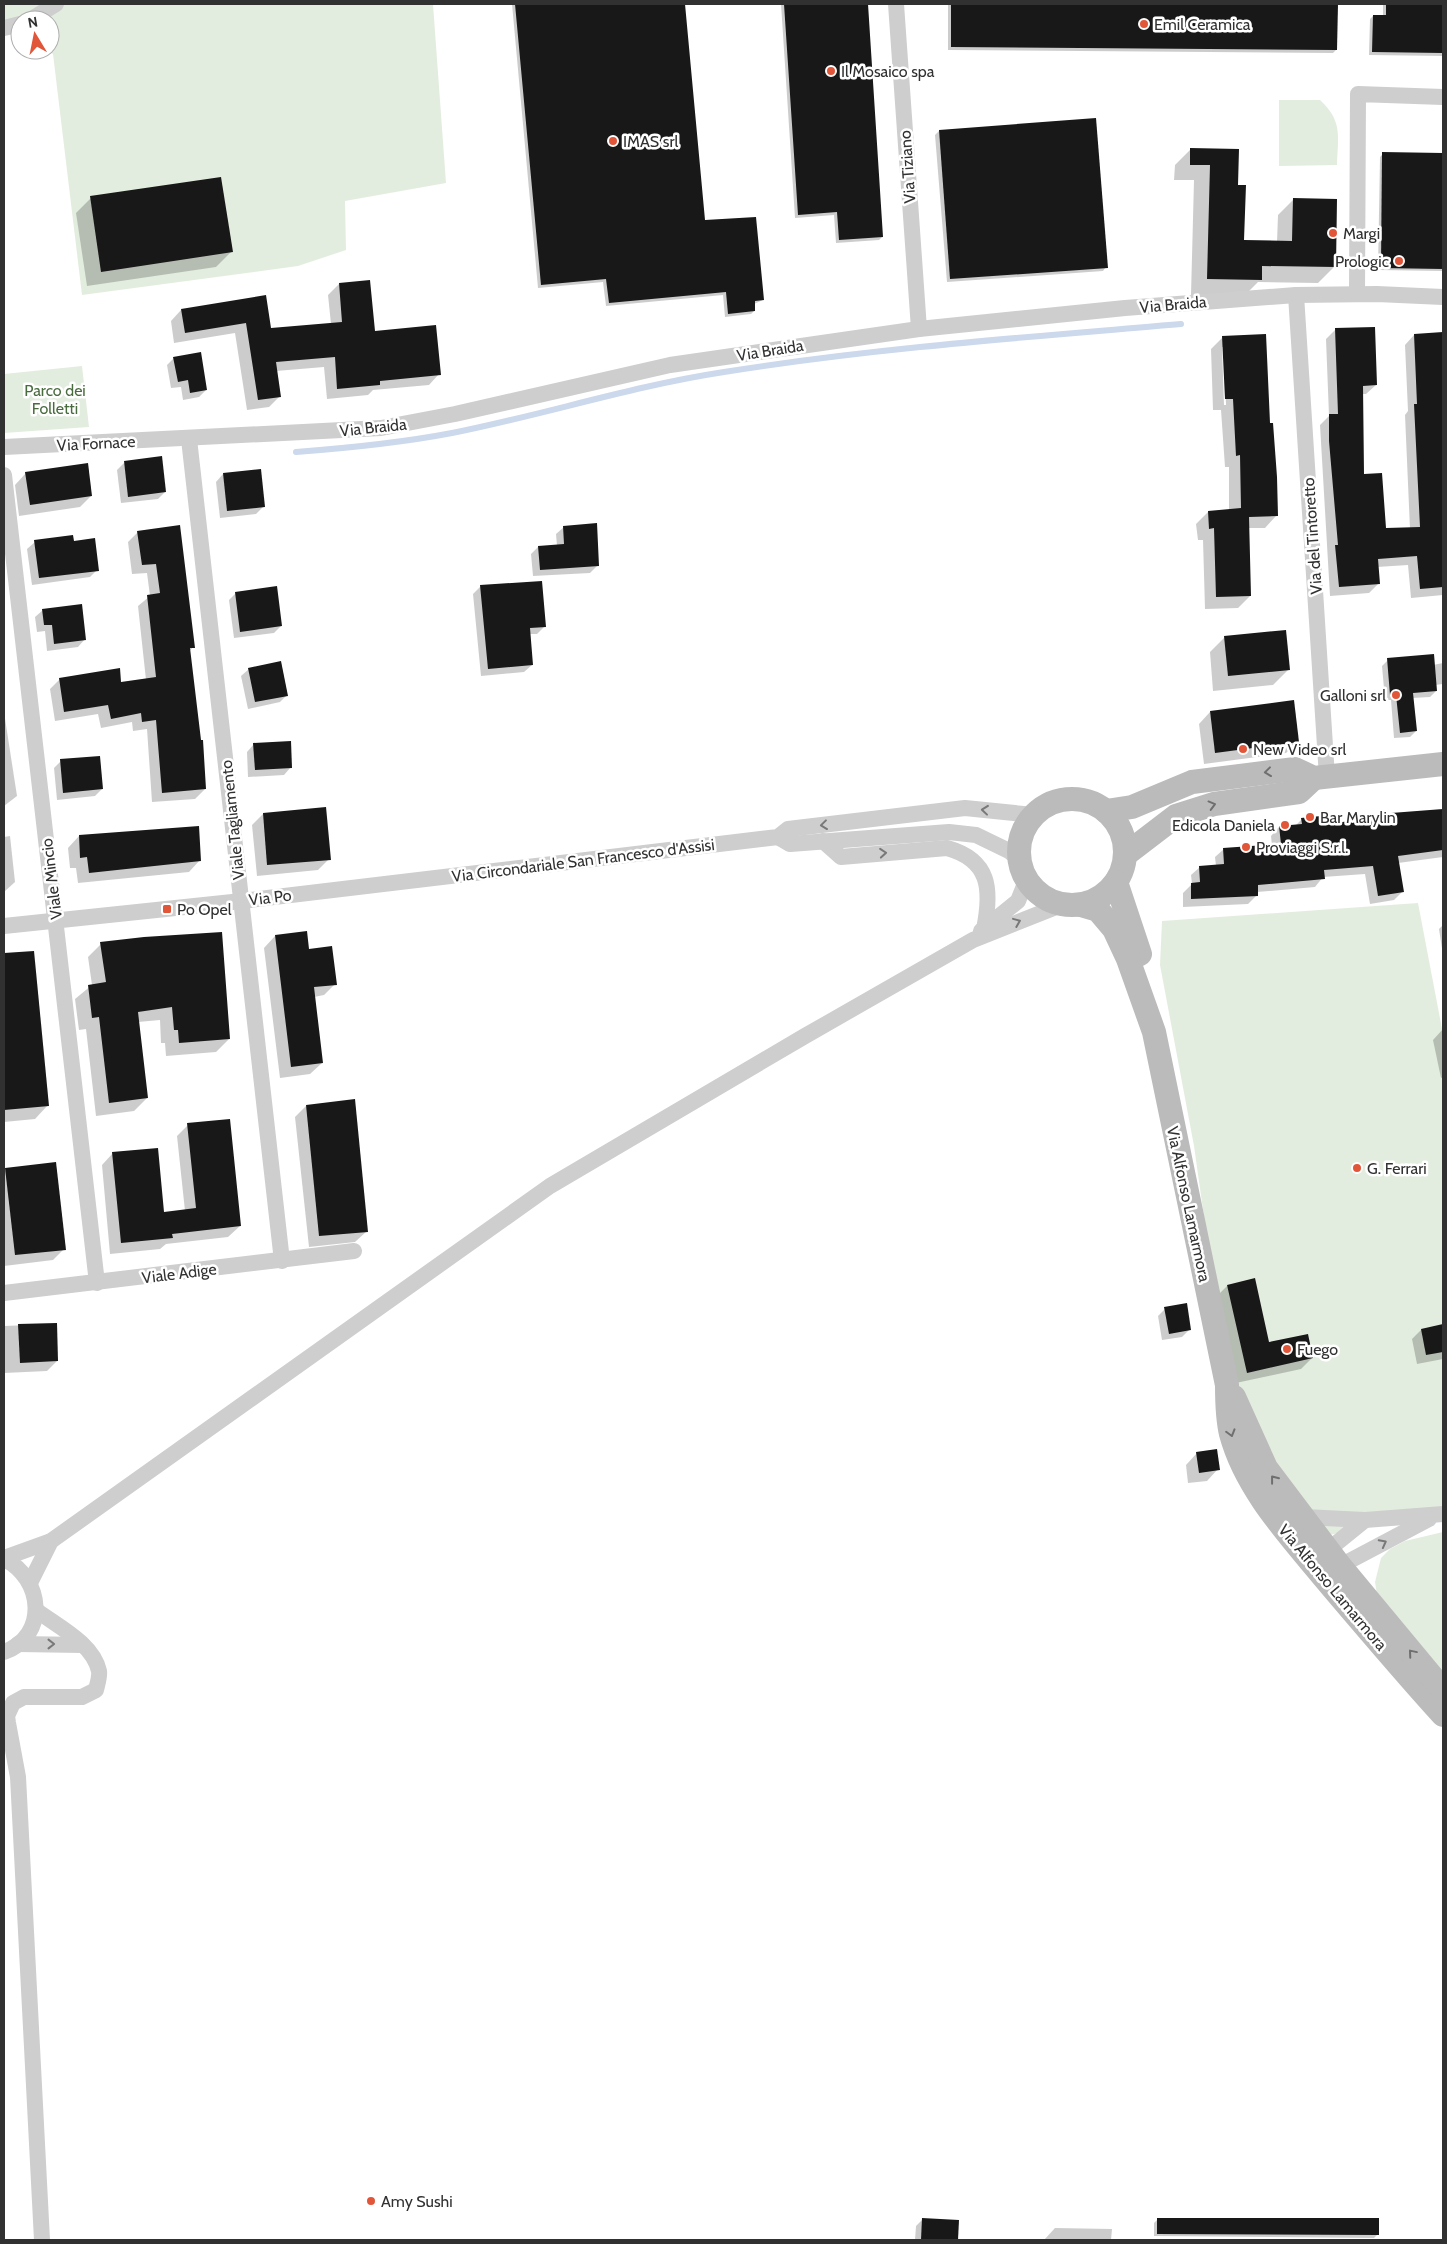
<svg xmlns="http://www.w3.org/2000/svg" width="1447" height="2244" font-family="Cabin,sans-serif">
<rect width="100%" height="100%" fill="#fff"/>
<g fill="#e3eddf">
<path d="M4,4h429l13,179 -101,18 1,49 -48,16 -216,29 -29,-241 -6,-4h3v-30h-30v13l-16,-4z"/>
<path d="M1279,100h41c23,21 18,37 17,65l-58,1z"/>
<path d="M82,366l7,61 -85,6v-59z"/>
<path d="M1418,903l25,131v475l-135,31 -78,-139 -36,-255 -34,-181 2,-44z"/>
<path d="M1443,1532v151l-64,-76 -4,-25 6,-24 9,-9 15,-8z"/>
</g>
<g fill="#0003" fill-rule="evenodd">
<path d="M512,4h172l20,218 59,78 -9,4v7l-3,3 -26,3 -2,-22 -117,11 -3,-24 -65,6z"/>
<path d="M781,4h86l15,233 -3,3 -43,3 -2,-28 -39,3z"/>
<path d="M948,4h388v46l-3,3 -385,-3z"/>
<path d="M1383,4h60v52l-74,-1 1,-36 3,-3h10z"/>
<path d="M1095,119l11,148 -3,4 -156,11 -12,-147 4,-4z"/>
<path d="M1191,149l46,37 6,56h34l1,-27 16,-16 40,68 -16,16 -60,-1 -14,14 -53,-1 3,-115h-20l1,-15z"/>
<path d="M1383,154h60v117l-65,-1 2,-113z"/>
<path d="M91,198l140,54 -15,15 -129,19 -11,-73z"/>
<path d="M339,284l35,49 65,41 -10,11 -56,5 -5,5 -41,4 -3,-32 -48,4 4,25 -11,11 -22,3 -12,-77 -61,10 -3,-22 10,-11 84,-14 5,34 61,-6 -3,-29z"/>
<path d="M1336,329l40,56 -10,9h-4l1,81 22,55 25,-1 -5,-114 3,-4 -3,-66 9,-10 29,-1v261l-32,3 -3,-33 -31,2 1,17 -9,9 -39,3 -10,-171 9,-9 -3,-77z"/>
<path d="M1223,337l46,87 7,92 -11,12h-17l2,68 -12,12 -33,1 -2,-69h-5l-2,-16 12,-12 21,-2v-43h-4l-4,-57h-8l-2,-61zM1222,347h2l2,58h-2z"/>
<path d="M174,358l32,32 -7,7 -16,3 -2,-13 -10,1 -4,-23z"/>
<path d="M124,463l41,29 -7,7 -37,4 -4,-33z"/>
<path d="M26,473l65,23 -11,11 -61,9 -4,-31z"/>
<path d="M223,474l40,33 -7,7 -36,4 -4,-36z"/>
<path d="M179,527l14,120 -4,5 16,137 -10,10 -43,3 -5,-73 -14,2 -1,-9 -31,6 -3,-14 -43,7 -5,-32 10,-10 60,4 26,-3 -8,-74 12,-10 -3,-23 -15,1 -4,-32 10,-10z"/>
<path d="M564,527l34,38 -8,8 -57,3 -2,-22 7,-7 19,-1 -1,-12z"/>
<path d="M35,542h38l24,28 -7,7 -58,8 -5,-36z"/>
<path d="M481,586l63,41 -7,7h-8l3,31 -8,7 -43,4 -8,-82z"/>
<path d="M236,593l45,33 -7,7 -40,5 -5,-38z"/>
<path d="M43,610l42,29 -7,8 -31,4 -2,-20 -8,1 -2,-15z"/>
<path d="M1225,637l63,33 -15,15 -60,6 -3,-39z"/>
<path d="M1388,660l45,5 10,-2v21l-8,1 1,6 -6,6 -18,1 4,33 -6,6 -16,1 -3,-38h-6l-3,-34z"/>
<path d="M249,669l38,26 -7,7 -32,7 -7,-33z"/>
<path d="M4,712l13,84 -13,10z"/>
<path d="M1210,712l88,30 -12,11 -82,11 -5,-40z"/>
<path d="M254,744l37,23 -7,8 -36,2 -1,-25z"/>
<path d="M61,761l41,28 -7,7 -38,4 -3,-32z"/>
<path d="M1443,810v47l-45,6 5,28 -9,9 -24,4 -5,-30 -42,3 -8,10 -58,5v3l-9,9 -65,3v-14l9,-9 -1,-9 9,-8 16,-1 -1,-9 9,-8 48,-3 -1,-10 8,-9 16,-1 7,-7 39,5 46,-5 5,-5h21z"/>
<path d="M263,814l66,45 -11,11 -61,6 -5,-51z"/>
<path d="M10,836l5,46 -11,10v-55z"/>
<path d="M79,836l121,24 -11,12 -111,11 -2,-15h-6l-2,-20z"/>
<path d="M1443,925v30l-4,-26z"/>
<path d="M275,936l33,14 27,34 -11,11 -10,2 8,66 -12,11 -30,4 -16,-130z"/>
<path d="M101,944l128,95 -13,13 -50,4 -1,-13h-4l-1,-23 -22,2 9,76 -13,13 -38,5 -10,-87 -7,1 -4,-31 17,-14 -4,-28z"/>
<path d="M33,952l15,153 -13,14 -31,3v-166z"/>
<path d="M1443,1029v48l-2,1 -8,-38z"/>
<path d="M306,1106l61,125 -12,11 -46,5 -14,-130z"/>
<path d="M188,1125l52,101 -12,11 -62,7 -6,5 -50,5 -8,-89 11,-12 50,60 22,-2 -8,-75z"/>
<path d="M5,1169l59,80 -11,11 -49,6z"/>
<path d="M1227,1286l41,58 44,14 -11,11 -65,14 -20,-86z"/>
<path d="M1165,1309l25,20 -8,8 -20,3 -4,-24z"/>
<path d="M55,1324l2,37 -10,10 -43,2v-47z"/>
<path d="M1443,1325v34l-26,5 -5,-25 9,-9z"/>
<path d="M1197,1453l21,16 -11,12 -19,2 -2,-18z"/>
<path d="M923,2219l35,2 -1,19h-42l1,-14z"/>
<path d="M1157,2220l221,14 -4,4 -220,-2v-13z"/>
<path d="M1055,2228l57,1 -1,11h-67z"/>
</g>
<g fill="none" stroke-linecap="round" stroke-linejoin="round">
<path stroke="#ccd8ec" stroke-width="6" d="M296,452c52,-4 104,-9 156,-19 91,-18 180,-47 272,-61 151,-24 305,-35 457,-48"/>
</g>
<g fill="#181818">
<path d="M515,4h170l20,216 51,-3 8,83 -9,1v10l-27,3 -2,-22 -117,11 -3,-24 -65,6z"/>
<path d="M784,4h84l15,233 -44,3 -2,-28 -39,3z"/>
<path d="M951,4h387l-1,46 -386,-3z"/>
<path d="M1386,4h57v49l-71,-1 1,-37h13z"/>
<path d="M1096,118l12,150 -158,11 -11,-149z"/>
<path d="M1190,148l49,1 -1,36h8l-2,55 48,1 1,-43 44,1 -1,68 -74,-1v14l-55,-1 3,-114h-20z"/>
<path d="M1382,152l61,1v116l-62,-1z"/>
<path d="M221,177l12,75 -132,20 -11,-76z"/>
<path d="M370,280l5,51 61,-6 5,50 -61,6v4l-43,4 -2,-32 -59,5 5,35 -23,3 -12,-77 -61,10 -4,-24 85,-14 5,33 71,-6 -3,-39z"/>
<path d="M1375,327l2,58 -14,1 1,88 18,-1 4,55 34,-1 -6,-123h3l-3,-70 29,-2v255l-23,2 -3,-33 -39,3 2,25 -41,3 -4,-42h3l-9,-104v-27h9l-3,-86z"/>
<path d="M1266,334l4,89h3l4,54 1,39 -29,1 2,79 -35,1 -2,-69 -5,1 -1,-18 33,-3 -1,-53 -4,1 -3,-57h-8l-3,-63z"/>
<path d="M201,352l6,38 -17,3 -2,-13 -10,2 -5,-25z"/>
<path d="M162,456l4,36 -38,5 -4,-36z"/>
<path d="M88,463l4,33 -62,9 -5,-33z"/>
<path d="M261,469l4,38 -38,4 -4,-38z"/>
<path d="M597,523l2,43 -59,4 -2,-24 26,-2 -1,-18z"/>
<path d="M180,525l15,123h-5l11,92h2l3,49 -44,4 -6,-73 -14,2 -1,-9 -30,6 -3,-14 -44,7 -5,-34 61,-10 1,14 35,-5 -9,-82 13,-2 -4,-29 -14,1 -5,-34z"/>
<path d="M73,535l1,6 21,-3 4,33 -60,7 -5,-38z"/>
<path d="M542,581l4,46 -16,1 3,37 -45,4 -8,-84z"/>
<path d="M277,586l5,40 -42,6 -5,-40z"/>
<path d="M82,604l4,36 -32,4 -2,-19h-8l-2,-16z"/>
<path d="M1286,630l4,40 -62,6 -4,-40z"/>
<path d="M1434,654l3,37 -24,2 4,38 -17,2 -4,-38h-6l-3,-37z"/>
<path d="M281,661l7,35 -33,6 -7,-34z"/>
<path d="M1294,700l5,42 -84,11 -5,-42z"/>
<path d="M291,741l1,27 -37,2 -2,-27z"/>
<path d="M100,756l3,33 -40,4 -3,-34z"/>
<path d="M326,807l5,53 -64,5 -4,-52z"/>
<path d="M1443,809v41l-45,6 6,36 -26,4 -5,-30 -49,4 1,9 -67,6v11l-67,3v-16l9,-1 -1,-16 25,-2 -1,-16 58,-4 -2,-18 23,-2 -1,-6 40,-4 1,8 50,-5 -1,-4z"/>
<path d="M199,826l2,35 -112,12 -2,-16 -7,1 -1,-23z"/>
<path d="M307,931l2,18 23,-3 5,39 -23,2 9,76 -32,4 -16,-132z"/>
<path d="M222,932l8,107 -51,4 -1,-13h-4l-2,-23 -34,5 10,86 -39,5 -10,-86 -7,1 -4,-33 18,-3 -6,-40 44,-5z"/>
<path d="M34,951l15,155 -45,4v-157z"/>
<path d="M355,1099l13,133 -49,4 -13,-131z"/>
<path d="M230,1119l11,107 -69,8 1,4 -52,5 -9,-91 46,-4 6,64 32,-4 -9,-85z"/>
<path d="M56,1162l10,88 -51,5 -10,-87z"/>
<path d="M1255,1278l14,64 39,-8 5,24 -66,15 -20,-88z"/>
<path d="M1187,1303l4,27 -22,4 -5,-27z"/>
<path d="M57,1323l1,38 -38,2 -2,-39z"/>
<path d="M1443,1324v28l-17,3 -5,-26z"/>
<path d="M1217,1449l3,21 -21,3 -3,-21z"/>
<path d="M922,2218l37,2 -1,20h-37z"/>
<path d="M1157,2218h222v17l-222,-1z"/>
</g>
<g fill="none" stroke-linecap="round" stroke-linejoin="round">
<g stroke="#cecece" stroke-width="16">
<path d="M896,4l23,325"/>
<path d="M30,20l26,-16"/>
<path d="M4,28l16,-4"/>
<path d="M1357,294l1,-200 85,3"/>
<path d="M1296,295l31,482"/>
<path d="M189,439l93,822"/>
<path d="M4,447l377,-19 74,-14 215,-49 249,-36 206,-21 171,-13 81,-1 66,3"/>
<path d="M4,475l93,808"/>
<path d="M778,837l12,7 159,-12 27,3 33,16 10,8"/>
<path d="M823,841l18,16 106,-9c43,12 45,41 37,81"/>
<path d="M4,926l238,-25 536,-64 10,-8 177,-21 69,7"/>
<path d="M981,931l37,-30 8,-20"/>
<path d="M4,1293l350,-42"/>
<path d="M1304,1517l61,3 78,-6"/>
<path d="M4,1558l47,-17 499,-355 255,-150 168,-96 88,-35"/>
<path d="M4,1559c39,19 45,77 0,93"/>
<path d="M1325,1559l3,-9 37,-30"/>
<path d="M1330,1564l10,2 89,-47"/>
<path d="M30,1583l21,-42"/>
<path d="M36,1610c21,16 57,33 63,61 1,6 -2,14 -3,19l-14,7h-58l-11,6 -6,13 1,7 10,54 24,463"/>
<path d="M18,1644l65,1"/>
</g>
<g stroke="#bbb" stroke-width="24">
<circle cx="1072" cy="852" r="53"/>
<path d="M1106,811l26,-4 60,-25 103,-13 19,9 129,-14"/>
<path d="M1125,855l51,-39 38,-12 85,-12 15,-14"/>
<path d="M1116,882l24,72"/>
<path d="M1081,905l17,5 16,19 14,30 26,73 73,353c0,16 0,32 4,49 15,56 59,102 95,146 39,46 77,91 117,135"/>
<path d="M1234,1397l32,71 74,98 103,124"/>
</g>
</g>
<defs><path id="oneway-chevron" d="M-2-3.5L2.5 0L-2 3.5" fill="none" stroke-width="1.6" stroke-linecap="round" stroke-linejoin="round" transform="scale(1.25)"/></defs>
<g stroke="#6f6f6f">
<use href="#oneway-chevron" transform="translate(1268 772) rotate(173)"/>
<use href="#oneway-chevron" transform="translate(1212 805) rotate(-15)"/>
<use href="#oneway-chevron" transform="translate(1231 1433) rotate(74)"/>
<use href="#oneway-chevron" transform="translate(1274 1479) rotate(-128)"/>
<use href="#oneway-chevron" transform="translate(1412 1653) rotate(-130)"/>
</g>
<g stroke="#787878">
<use href="#oneway-chevron" transform="translate(985 810) rotate(-174)"/>
<use href="#oneway-chevron" transform="translate(824 825) rotate(173)"/>
<use href="#oneway-chevron" transform="translate(883 853) rotate(-5)"/>
<use href="#oneway-chevron" transform="translate(1017 922) rotate(-22)"/>
<use href="#oneway-chevron" transform="translate(1383 1543) rotate(-28)"/>
<use href="#oneway-chevron" transform="translate(51 1644)"/>
</g>
<g fill="#e15539" stroke="#fff" stroke-width="2">
<circle cx="1144" cy="24" r="5"/>
<circle cx="831" cy="71" r="5"/>
<circle cx="613" cy="141" r="5"/>
<circle cx="1333" cy="233" r="5"/>
<circle cx="1399" cy="261" r="5"/>
<circle cx="1396" cy="695" r="5"/>
<circle cx="1243" cy="749" r="5"/>
<circle cx="1310" cy="817" r="5"/>
<circle cx="1285" cy="825" r="5"/>
<circle cx="1246" cy="847" r="5"/>
<rect x="162" y="904" width="10" height="10" rx="2.5"/>
<circle cx="1357" cy="1168" r="5"/>
<circle cx="1287" cy="1349" r="5"/>
<circle cx="371" cy="2201" r="5"/>
</g>
<g text-anchor="middle" stroke-width="5" stroke-linejoin="round" paint-order="stroke">
<g font-size="16" fill="#313131" stroke="#fff" text-anchor="start">
<text x="1154" y="30">Emil Ceramica</text>
<text x="841" y="77">Il Mosaico spa</text>
<text x="623" y="147">IMAS srl</text>
<text x="1343" y="239">Margi</text>
<text x="1389" y="267" text-anchor="end">Prologic</text>
<text x="1386" y="701" text-anchor="end">Galloni srl</text>
<text x="1253" y="755">New Video srl</text>
<text x="1320" y="823">Bar Marylin</text>
<text x="1275" y="831" text-anchor="end">Edicola Daniela</text>
<text x="1256" y="853">Proviaggi S.r.l.</text>
<text x="177" y="915">Po Opel</text>
<text x="1367" y="1174">G. Ferrari</text>
<text x="1297" y="1355">Fuego</text>
<text x="381" y="2207">Amy Sushi</text>
</g>
<g font-size="16" fill="#313131" stroke="#fff">
<text transform="translate(907 167) rotate(-94)" y="6">Via Tiziano</text>
<text transform="translate(1173 304) rotate(-5)" y="6">Via Braida</text>
<text transform="translate(770 350) rotate(-9)" y="6">Via Braida</text>
<text transform="translate(373 427) rotate(-6)" y="6">Via Braida</text>
<text transform="translate(96 443) rotate(-3)" y="6">Via Fornace</text>
<text transform="translate(1312 536) rotate(-94)" y="6">Via del Tintoretto</text>
<text transform="translate(232 820) rotate(-96)" y="6">Viale Tagliamento</text>
<text transform="translate(583 860) rotate(-7)" y="6">Via Circondariale San Francesco d'Assisi</text>
<text transform="translate(51 879) rotate(-97)" y="6">Viale Mincio</text>
<text transform="translate(270 897) rotate(-7)" y="6">Via Po</text>
<text transform="translate(1189 1204) rotate(78)" y="6">Via Alfonso Lamarmora</text>
<text transform="translate(179 1273) rotate(-7)" y="6">Viale Adige</text>
<text transform="translate(1333 1587) rotate(50)" y="6">Via Alfonso Lamarmora</text>
</g>
<g font-size="16" fill="#496c3e" stroke="#fff">
<text x="55" y="396">Parco dei<tspan x="55" dy="18">Folletti</tspan></text>
</g>
</g>
<rect width="1447" height="2244" fill="none" stroke="#313131" stroke-width="10"/>
<g transform="translate(35 35) rotate(350)"><circle r="24" fill="#ffffff" stroke="#adadad"/>
<path d="M0-4L9 19L0 12L-9 19Z" fill="#e15539"/>
<text y="-8" font-size="14" font-weight="bold" text-anchor="middle" fill="#313131">N</text>
</g>
</svg>
